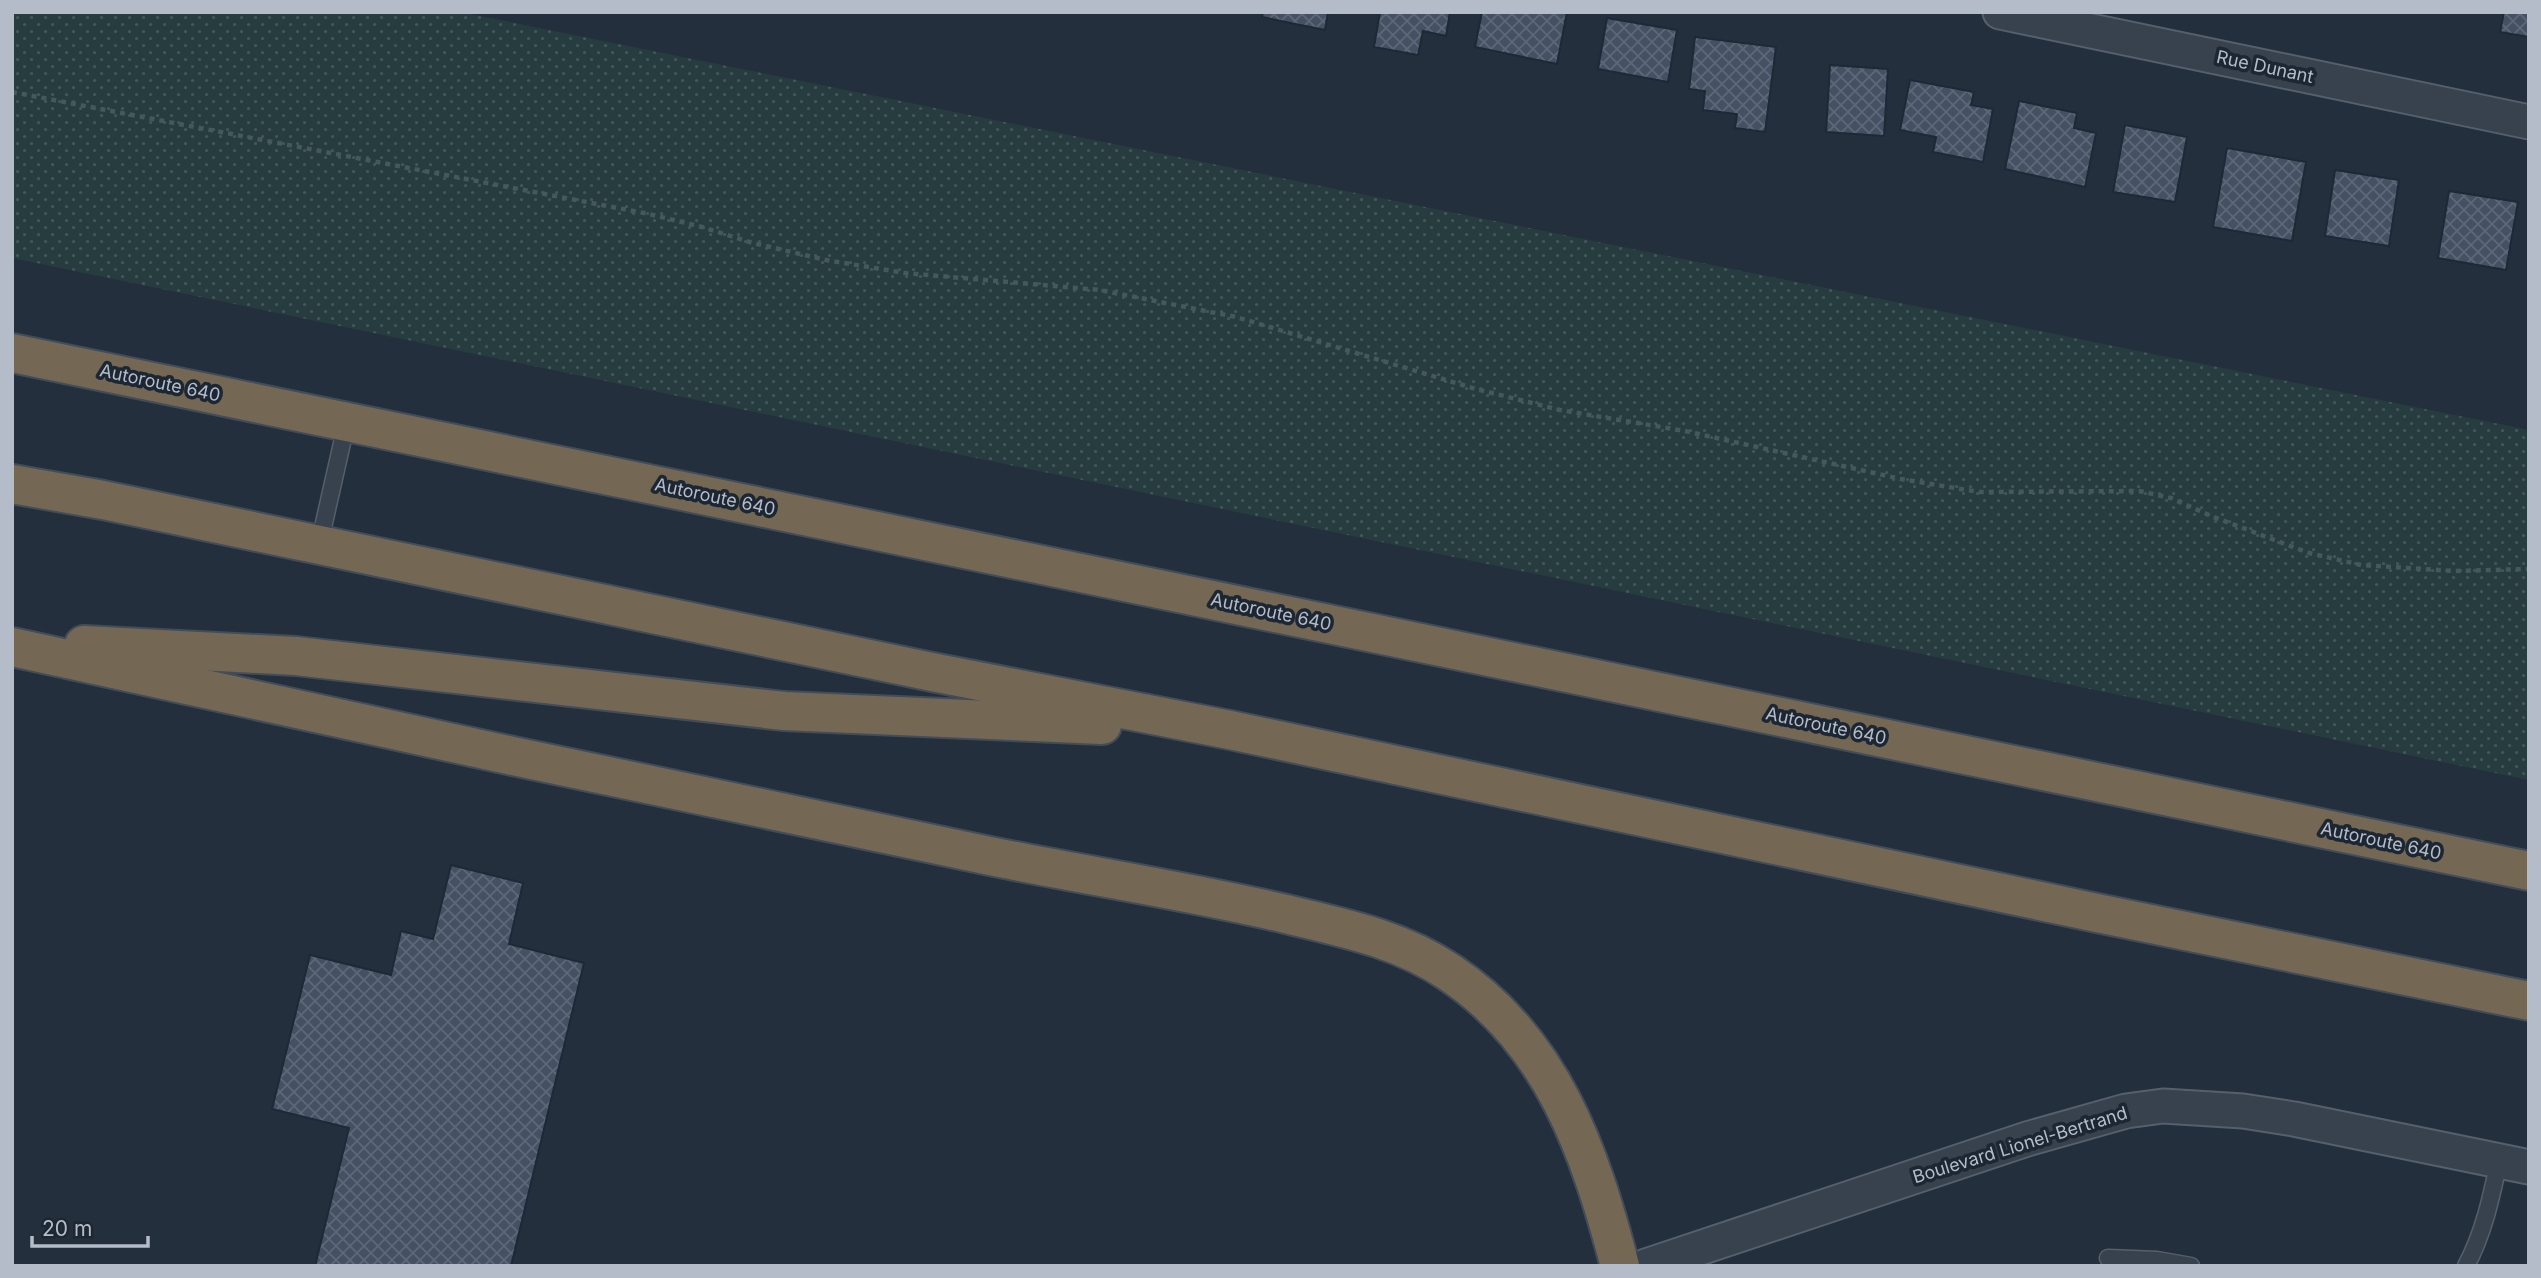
<svg xmlns="http://www.w3.org/2000/svg" width="2541" height="1278" font-family="Inter,sans-serif">
<defs>
<pattern id="grass-dots" width="8" height="8" patternUnits="userSpaceOnUse" patternTransform="scale(1.75)"><rect width="8" height="8" fill="#263c3f"/><path d="M2 2h.1M6 6h.1" fill="none" stroke="#435659" stroke-width="1.8" stroke-linecap="round"/></pattern>
<pattern id="building-cross-hatch" width="8" height="8" patternUnits="userSpaceOnUse" patternTransform="scale(1.75)"><rect width="8" height="8" fill="#455162"/><path d="M0 0l8 8M0 8l8-8" fill="none" stroke="#5d6877"/></pattern>
</defs>
<rect width="100%" height="100%" fill="#242f3e"/>
<path fill="url(#grass-dots)" d="M12,12h448l2069,418v350l-2517,-522z"/>
<g fill="url(#building-cross-hatch)" stroke="#1f2835" stroke-width="2">
<path d="M1263,12h65l-3,18 -63,-13z"/>
<path d="M1380,12h70l-4,24 -23,-5 -5,24 -44,-8z"/>
<path d="M1482,12h85l-10,52 -82,-17z"/>
<path d="M2504,12h25v25l-29,-5z"/>
<path d="M1607,18l70,12 -9,52 -70,-13z"/>
<path d="M1695,37l81,10 -11,85 -30,-4 2,-14 -34,-4 2,-19 -16,-2z"/>
<path d="M1830,65l58,4 -4,67 -58,-4z"/>
<path d="M1910,80l64,12 -3,13 22,4 -10,53 -50,-10 3,-15 -36,-7z"/>
<path d="M2019,101l58,12 -3,15 22,5 -11,54 -80,-18z"/>
<path d="M2125,125l62,12 -12,65 -62,-10z"/>
<path d="M2227,148l79,14 -14,79 -79,-14z"/>
<path d="M2335,170l64,10 -10,66 -64,-10z"/>
<path d="M2449,191l69,11 -12,68 -68,-12z"/>
<path d="M451,865l72,18 -14,61 75,19 -73,303h-196l34,-138 -77,-19 38,-154 81,20 10,-44 32,8z"/>
</g>
<g fill="none" stroke-linecap="round" stroke-linejoin="round">
<defs>
<g id="lane">
<path d="M319,545l28,-124"/>
<path d="M2108,1258l49,2 34,6"/>
<path d="M2466,1266c18,-34 25,-68 33,-105"/>
</g>
<g id="street">
<path d="M2000,12l529,110"/>
<path d="M1646,1266l381,-127 99,-28 37,-5 80,5 51,8 235,48"/>
</g>
<g id="highway">
<path d="M12,353l2517,518"/>
<path d="M12,484l91,16 829,172 298,58 867,183 432,88"/>
<path d="M84,645l212,11 488,55 318,14"/>
<path d="M12,647c326,72 651,142 978,209 98,20 198,35 296,58 58,14 114,25 163,58 104,69 141,180 171,294"/>
</g>
</defs>
<use href="#lane" stroke="#565f6c" stroke-width="19"/>
<use href="#street" stroke="#565f6c" stroke-width="37"/>
<use href="#highway" stroke="#434c59" stroke-width="42"/>
<path stroke="#44595c" stroke-width="4.5" stroke-dasharray="5 5" stroke-linecap="butt" d="M12,92l637,122 53,13 51,16 73,17 79,13 195,17 136,27 240,72 84,21 125,21 216,48 78,13 160,-1 32,7 40,18 98,37 52,12 93,6 75,-2"/>
<use href="#lane" stroke="#38414e" stroke-width="16"/>
<use href="#street" stroke="#38414e" stroke-width="33"/>
<use href="#highway" stroke="#746855" stroke-width="38"/>
</g>
<g text-anchor="middle" stroke-width="7" stroke-linejoin="round" paint-order="stroke">
<g font-size="18" fill="#b4bcc9" stroke="#1d2633">
<text transform="translate(2265 67) rotate(12)" y="6">Rue Dunant</text>
<text transform="translate(160 383) rotate(12)" y="6">Autoroute 640</text>
<text transform="translate(715 497) rotate(12)" y="6">Autoroute 640</text>
<text transform="translate(1271 612) rotate(12)" y="6">Autoroute 640</text>
<text transform="translate(1826 726) rotate(12)" y="6">Autoroute 640</text>
<text transform="translate(2381 841) rotate(12)" y="6">Autoroute 640</text>
<text transform="translate(2020 1145) rotate(-17)" y="6">Boulevard Lionel-Bertrand</text>
</g>
</g>
<rect width="2541" height="1278" fill="none" stroke="#b4bcc9" stroke-width="28"/>
<path d="M32 1236v10h116v-10" fill="none" stroke="#b4bcc9" stroke-width="3.5"/>
<text x="42" y="1236" font-size="21" fill="#b4bcc9" stroke="#1d2633" stroke-width="5" paint-order="stroke">20 m</text>
</svg>
